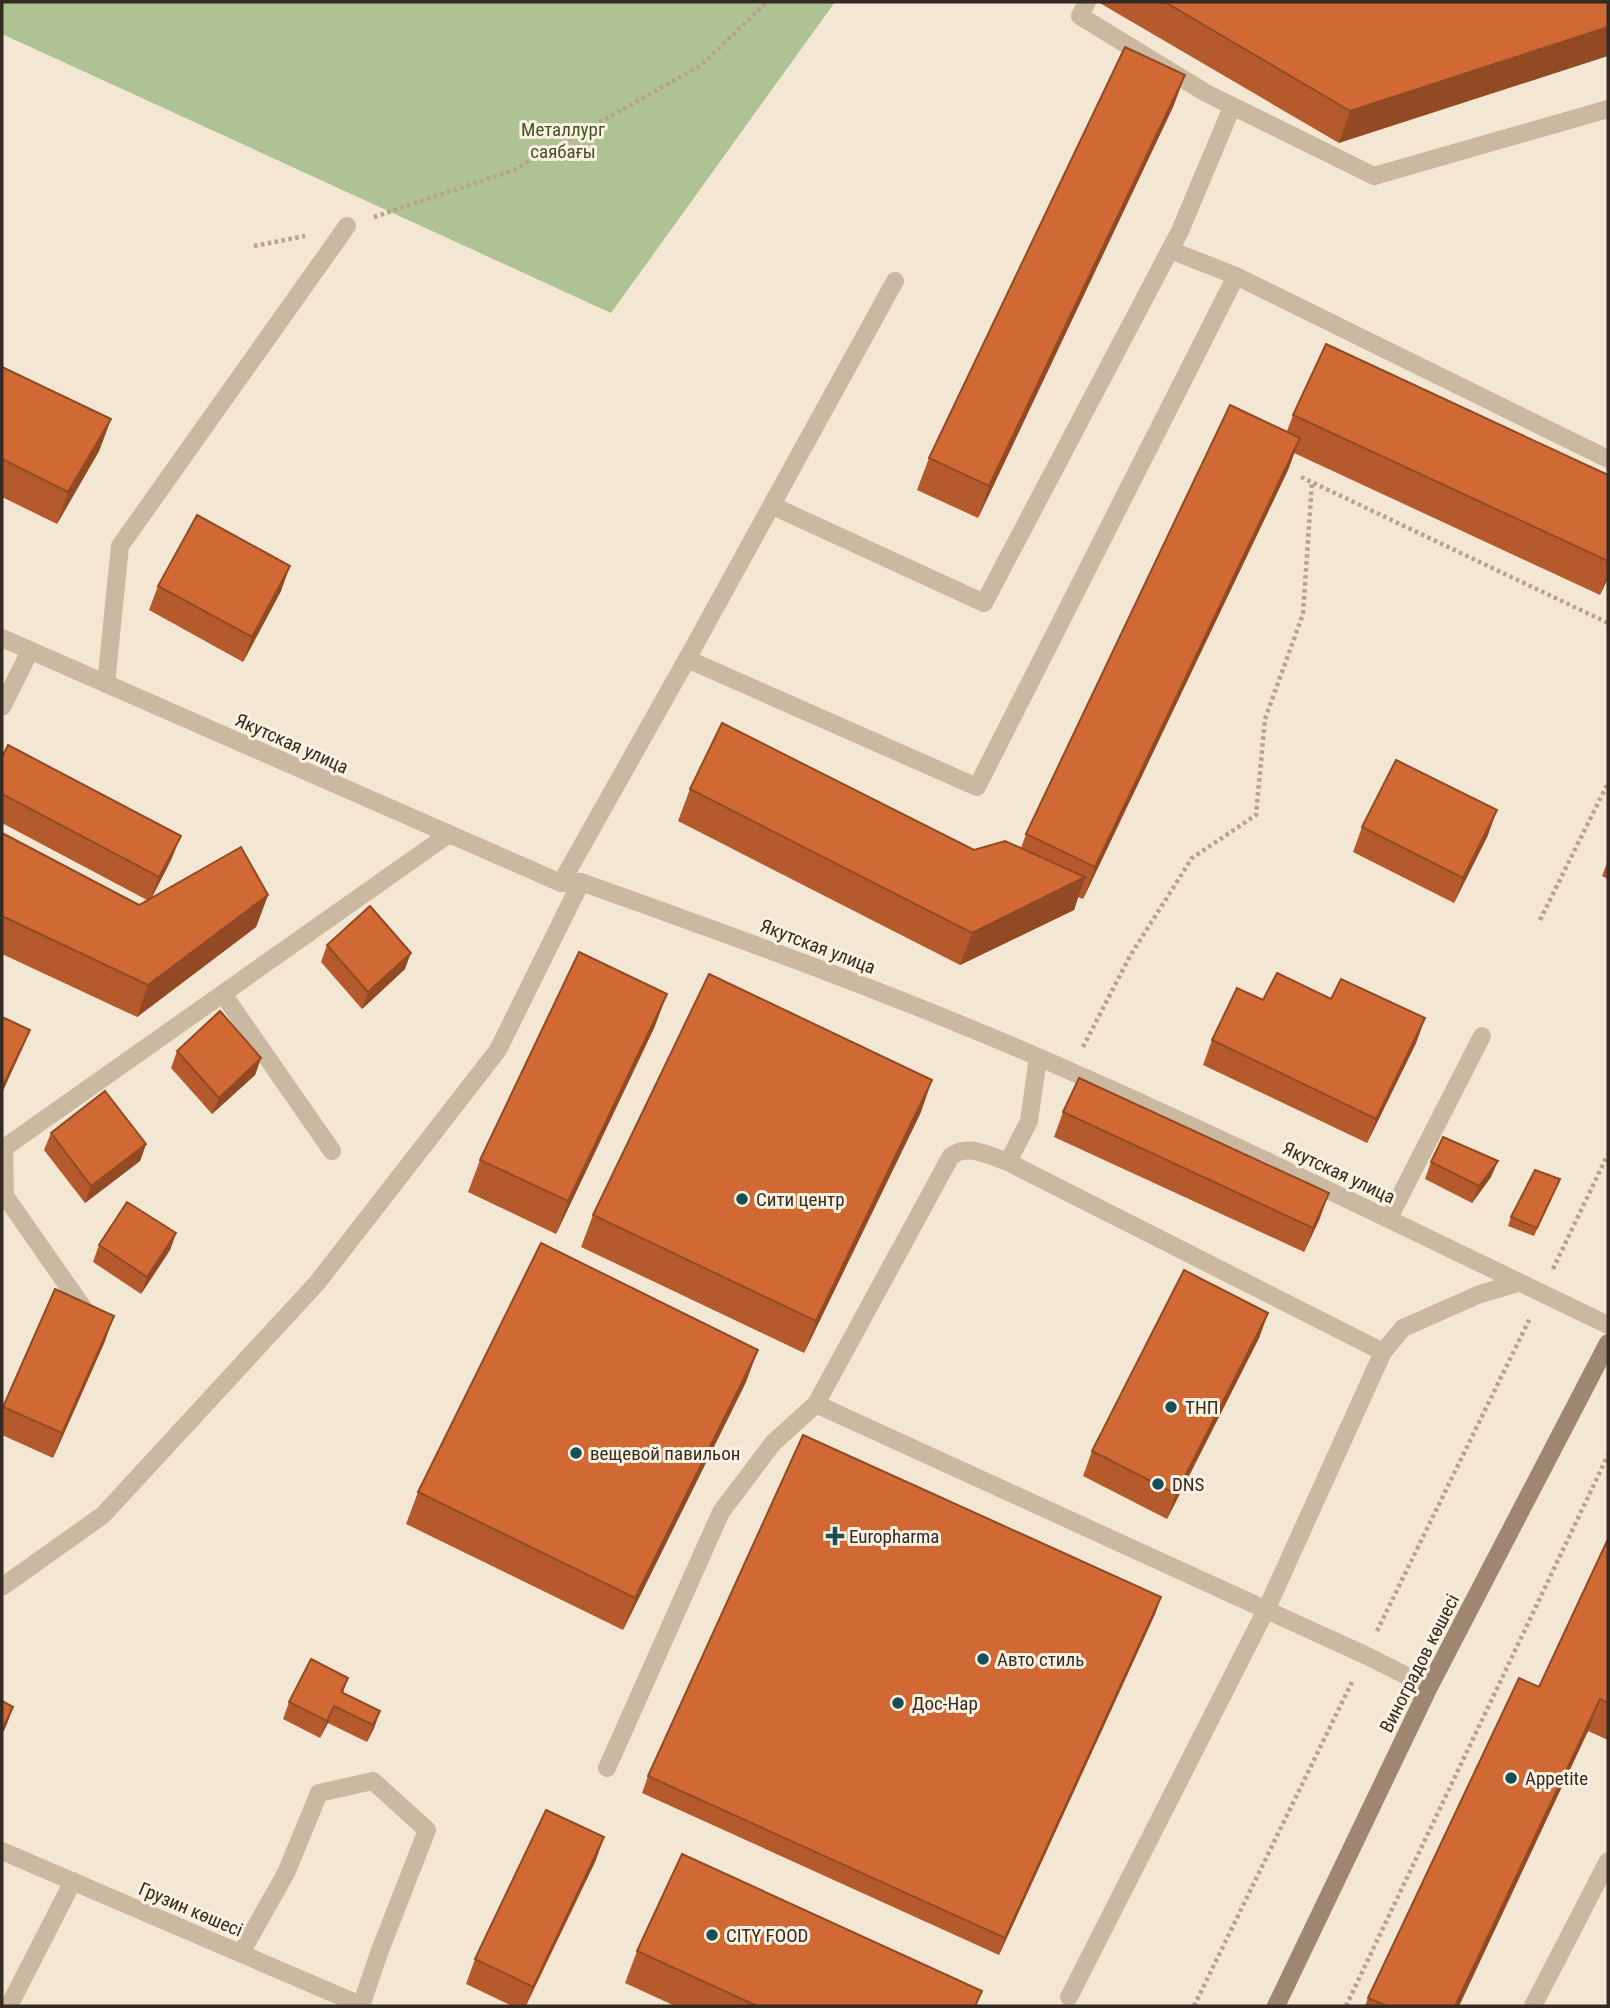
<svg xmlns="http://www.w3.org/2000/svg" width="1610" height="2008" font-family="'Roboto Condensed',sans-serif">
<rect width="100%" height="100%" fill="#f3e7d4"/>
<path fill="#aec294" d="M2,2h833l-224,311 -609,-279z"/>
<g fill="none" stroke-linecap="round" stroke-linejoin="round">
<g stroke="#b7a28a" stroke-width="4.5" stroke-dasharray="3.5 3.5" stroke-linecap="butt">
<path d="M374,217l140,-47 186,-104 67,-64"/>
<path d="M254,246l51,-10"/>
<path d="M1301,477l307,146"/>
<path d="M1540,920l68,-137"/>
<path d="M1083,1047l47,-91 62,-98 64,-43 9,-96 38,-105 9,-132"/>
<path d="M1553,1269l55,-115"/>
<path d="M1377,1631l153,-313"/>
<path d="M1194,2006l159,-326"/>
<path d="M1346,2006l262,-551"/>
</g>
<g stroke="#cbb8a0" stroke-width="18">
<path d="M1087,2l-7,14 126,77 168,83 234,-67"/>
<path d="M1170,250l66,26"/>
<path d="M773,506l211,97 196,-372 52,-124"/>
<path d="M687,659l208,-378"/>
<path d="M106,684l14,-138 227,-320"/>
<path d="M2,707l28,-56"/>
<path d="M561,883l126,-224 290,128 259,-511 372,183"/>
<path d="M223,994l109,157"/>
<path d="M1008,1162l21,-41 9,-63"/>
<path d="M1389,1218l93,-182"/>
<path d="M84,1309l-79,-113 -1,-48 445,-314"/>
<path d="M816,1404l135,-248c18,-13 38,0 57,6l375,190"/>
<path d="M2,1587l101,-72 214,-232 181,-233 83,-168"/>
<path d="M607,1768l114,-256 52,-69 43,-39 549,251 64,32"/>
<path d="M241,1953l45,-80 33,-80 54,-12 54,49 -48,123 -18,53"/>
<path d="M1069,1997l197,-387 117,-258 20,-24 77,-34 38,-11"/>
<path d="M9,2006l64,-125"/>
<path d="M1533,2006l75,-145"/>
</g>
<path stroke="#cbb8a0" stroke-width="18" d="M2,638l559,245 20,-1c154,55 307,110 457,175 193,84 381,177 570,268"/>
<path stroke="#cbb8a0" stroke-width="18" d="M2,1851l361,155"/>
<path stroke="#9f8671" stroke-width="18" d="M1276,2006l153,-319 179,-344"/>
</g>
<g fill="#b45a2d">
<path d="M1098,2h510l-269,141z"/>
<path d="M1185,75l-12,32 -195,411 -61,-28 12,-32z"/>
<path d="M2,367l109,52 -12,32 -42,73 -55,-27z"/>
<path d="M1293,415l315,60v103l-8,17 -306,-142 -6,17 -205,429 -5,-2 -4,13 -114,55 -282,-144 12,-32 284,61 47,-2 5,-14 261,-403z"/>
<path d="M158,586l123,5 -38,71 -94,-52z"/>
<path d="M2,757l169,103 -19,37 116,-2 -12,32 -119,90 -135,-63v-121l137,72 8,-5 -145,-77z"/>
<path d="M1362,827l126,8 -34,68 -101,-51z"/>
<path d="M1608,860v19l-6,-3z"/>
<path d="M327,945l78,24 -43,40 -41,-47z"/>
<path d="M1331,999l94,19 -9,25 -49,100 -164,-78 9,-25 51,-40z"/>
<path d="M655,1026l-99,208 -88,-42 12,-32z"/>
<path d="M177,1051l84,7 -6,17 -43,39 -41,-46z"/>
<path d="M921,1112l-117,241 -223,-106 12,-32z"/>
<path d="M1063,1112l257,106 -16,34 -250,-115z"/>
<path d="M51,1133l95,11 -6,17 -55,42 -41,-53z"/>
<path d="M1431,1162l60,15 -19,26 -47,-24z"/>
<path d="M1556,1187l-22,49 -26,-10 3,-9z"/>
<path d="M176,1233l-6,17 -29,44 -48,-32 6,-17z"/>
<path d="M55,1289l50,52 -52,117 -51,-23v-26z"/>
<path d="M1268,1313l-9,25 -92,181 -84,-43 9,-25z"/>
<path d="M746,1382l-123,248 -217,-106 12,-32z"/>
<path d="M1608,1539v201l-20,-9 -129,275h-94l3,-8 171,-311z"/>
<path d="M1161,1597l-6,17 -156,341 -357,-162 6,-17z"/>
<path d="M348,1678l-5,15 37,18 -6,17 -7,14 -39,-19 -8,15 -37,-19 6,-17z"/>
<path d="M604,1837l-9,25 -69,144h-14l-46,-22 9,-25z"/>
<path d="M637,1951l345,40 -6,15h-301l-50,-23z"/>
</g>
<g fill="#924a24">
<path d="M1608,27v29l-269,87 11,-32z"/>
<path d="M1185,75l-12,32 -195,411 11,-32z"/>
<path d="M111,419l-12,32 -42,73 11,-32z"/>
<path d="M1300,438l-12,32 -205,429 12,-32z"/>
<path d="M290,566l-9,25 -38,71 9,-25z"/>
<path d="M1608,573v5l-8,17z"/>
<path d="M1497,810l-9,25 -34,68 9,-25z"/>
<path d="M181,836l-10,24 -21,41 9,-24z"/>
<path d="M1085,877l-11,33 -114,55 12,-32z"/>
<path d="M268,895l-12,32 -119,90 11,-32z"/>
<path d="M411,953l-6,16 -43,40 6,-17z"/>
<path d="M667,994l-12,32 -99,208 12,-33z"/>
<path d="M1425,1018l-9,25 -49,100 9,-24z"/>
<path d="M30,1030l-7,17 -21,46 1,-7z"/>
<path d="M261,1058l-6,17 -43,39 7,-16z"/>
<path d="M932,1080l-11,32 -117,241 12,-32z"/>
<path d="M146,1144l-6,17 -55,42 6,-17z"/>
<path d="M1498,1161l-7,16 -19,26 7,-17z"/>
<path d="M1329,1193l-9,25 -16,34 9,-24z"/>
<path d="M176,1233l-6,17 -29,44 6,-17z"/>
<path d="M1268,1313l-9,25 -92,181 9,-25z"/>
<path d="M114,1316l-9,25 -52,117 9,-25z"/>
<path d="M758,1350l-12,32 -123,248 12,-32z"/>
<path d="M1161,1597l-6,17 -156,341 6,-17z"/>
<path d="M1600,1699l-12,32 -129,275h-4z"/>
<path d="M334,1706l-6,17 -8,15 7,-17z"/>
<path d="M13,1707l-6,17 -5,11v-5z"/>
<path d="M380,1711l-6,17 -7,14 6,-17z"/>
<path d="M604,1837l-9,25 -70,144 8,-19z"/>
</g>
<g fill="#d16934" stroke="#924a24" stroke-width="2">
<path d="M1165,2h443v25l-258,84z"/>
<path d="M1125,47l60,28 -196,411 -60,-28z"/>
<path d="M1326,344l282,131v86l-315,-146z"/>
<path d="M2,367l109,52 -43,73 -66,-33z"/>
<path d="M1230,405l70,33 -205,429 -69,-33z"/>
<path d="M197,515l93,51 -38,71 -94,-51z"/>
<path d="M722,723l252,127 31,-9 80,36 -113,56 -282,-144z"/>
<path d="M8,745l173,91 -22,41 -157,-83v-37z"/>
<path d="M1396,760l101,50 -34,68 -101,-51z"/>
<path d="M2,833l137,72 102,-58 27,48 -120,90 -146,-69z"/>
<path d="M370,906l41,47 -43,39 -41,-47z"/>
<path d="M579,952l88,42 -99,207 -88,-41z"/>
<path d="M1277,973l54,26 10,-20 84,39 -49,101 -164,-79 25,-52 26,12z"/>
<path d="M709,974l223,106 -116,241 -223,-106z"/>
<path d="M220,1011l41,47 -42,40 -42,-47z"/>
<path d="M2,1017l28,13 -27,56 -1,-1z"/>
<path d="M1079,1078l250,115 -16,35 -250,-116z"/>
<path d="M105,1091l41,53 -55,42 -40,-53z"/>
<path d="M1443,1137l55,24 -19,25 -48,-24z"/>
<path d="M1535,1170l25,9 -23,49 -26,-11z"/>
<path d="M127,1202l49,31 -29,44 -48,-32z"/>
<path d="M541,1243l217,107 -123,248 -217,-106z"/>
<path d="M1184,1270l84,43 -92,181 -84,-43z"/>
<path d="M55,1289l59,27 -52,117 -59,-26z"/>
<path d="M803,1435l358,162 -156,341 -357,-162z"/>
<path d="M1608,1539v164l-8,-4 -145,307h-68l-19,-8 151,-320 20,9z"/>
<path d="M311,1659l37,19 -7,14 39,19 -7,14 -39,-19 -7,15 -38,-19z"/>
<path d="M2,1701l11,6 -11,23z"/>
<path d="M546,1810l58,27 -71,150 -58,-28z"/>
<path d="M682,1854l300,137 -7,15h-218l-120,-55z"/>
</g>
<g fill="#174e58" stroke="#faf1e1" stroke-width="2.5">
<circle cx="742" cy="1199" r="7"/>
<circle cx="1171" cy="1407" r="7"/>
<circle cx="576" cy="1453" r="7"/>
<circle cx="1158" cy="1484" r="7"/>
<path d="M831.5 1525.5h7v7h7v7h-7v7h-7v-7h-7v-7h7z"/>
<circle cx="983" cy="1659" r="7"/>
<circle cx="898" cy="1703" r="7"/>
<circle cx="1511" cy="1778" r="7"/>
<circle cx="712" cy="1935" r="7"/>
</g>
<g text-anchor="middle" stroke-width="6" stroke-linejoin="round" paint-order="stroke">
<g font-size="19" fill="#3f5426" stroke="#faf1e1">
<text x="563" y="136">Металлург<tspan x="563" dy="22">саябағы</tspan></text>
</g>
<g font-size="19" fill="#342b24" stroke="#faf1e1">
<text transform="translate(292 743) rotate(24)" y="7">Якутская улица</text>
<text transform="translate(818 946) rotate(21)" y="7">Якутская улица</text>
<text transform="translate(1339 1172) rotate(25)" y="7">Якутская улица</text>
<text transform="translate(1419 1663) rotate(-63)" y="7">Виноградов көшесі</text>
<text transform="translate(191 1909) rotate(23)" y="7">Грузин көшесі</text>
</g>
<g font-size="19" fill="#342b24" stroke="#faf1e1" text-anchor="start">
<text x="756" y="1206">Сити центр</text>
<text x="1185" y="1414">ТНП</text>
<text x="590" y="1460">вещевой павильон</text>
<text x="1172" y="1491">DNS</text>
<text x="849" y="1543">Europharma</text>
<text x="997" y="1666">Авто стиль</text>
<text x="912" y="1710">Дос-Нар</text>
<text x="1525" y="1785">Appetite</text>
<text x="726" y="1942">CITY FOOD</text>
</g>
</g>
<rect width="1610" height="2008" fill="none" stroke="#342b24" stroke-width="7"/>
</svg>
